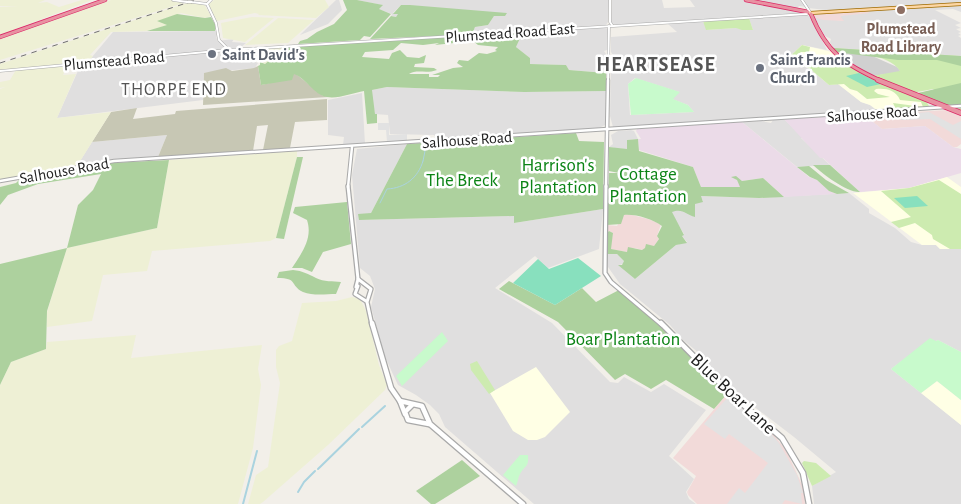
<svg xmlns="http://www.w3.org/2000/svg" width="961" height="504" font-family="'Alegreya Sans',sans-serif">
<rect width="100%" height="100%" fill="#f2efe9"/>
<g fill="#e0dfdf" fill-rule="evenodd">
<path d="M336,0h3l3,10 -14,14 -28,11z"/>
<path d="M357,0h252l-1,22 -2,3 -147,10 1,-3h13l2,-5 13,-2 6,-9 13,-2 -106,-9 -8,8 6,1 -3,3 -5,-1 1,-2 -14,-5 4,-4z"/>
<path d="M612,0h50l2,8 31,-1 -5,-7h53l61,13 -187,12 -6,-2z"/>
<path d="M751,0h51l4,7 -7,-1 -2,3z"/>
<path d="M804,0h157v3l-126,8 -27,-3z"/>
<path d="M961,4v8l-8,-3 -18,1 26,13 -6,2 6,3 -5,1 5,3 -3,1 3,2 -3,1 3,2v18l-128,-8 -3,-6 1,-3 -6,-3 -11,-19 29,4 -3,-5 25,-6z"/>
<path d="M805,14l5,2 17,34 -25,-5 -16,15 23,8 20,16h9l23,18 9,3 8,6 -265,16 -3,-11 1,-54 2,-7 -2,-3v-15l66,-5 -9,-8 35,-3 4,9 29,-2 17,2 -4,-12zM635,78l44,14 -7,7 16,6 6,7 -64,3 -2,-31z"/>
<path d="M604,27l4,2 -1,21 -3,1 2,3v19l-37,-3 -3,-5 -36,-1v-6l-14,-11 3,-9 15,-3v-4z"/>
<path d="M216,31l1,10 17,-2 -2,3 14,1 -6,5 -10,1 -2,2 30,12 -3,5 -51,5 -1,27 -146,18 24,-54 6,-1 26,-31z"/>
<path d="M387,87l137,5 82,-1 -1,34 -8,4 -159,11 -4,-5 -44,-1 -2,-19 -13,-1 -4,-21 1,-3z"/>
<path d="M362,93l3,51 -22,1 1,-8 -16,-2v-35z"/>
<path d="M784,119l19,19h-2l29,27 -33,2 -55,-45 19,-1 10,2 2,-3z"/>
<path d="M631,130l3,1 4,8 -11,1v10l-18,-3 4,-3 -2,-9 7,-4z"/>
<path d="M167,135l-9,22 -81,9 15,-24z"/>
<path d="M407,144l-36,69 -12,7 155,-4v7l89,-14 -4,40 -51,19 -13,-12 -40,32 57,35 58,59 8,1 6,-6 27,15 13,-8 42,26 -37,46 25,23 -8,13 3,7 7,5h-162l-89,-77 -6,-13 -9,-9 -14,-10 -18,-10 -13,-28 -14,-50 4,-18 -5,-13 -10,-8 -8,-93 5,-26z"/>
<path d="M849,193l20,16v4l26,15 16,14 11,3h14l4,4h21v103l-23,-12 -23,11 -24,18 70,56v79h-147l-2,-18 24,-14 -42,-35 -63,-48 -21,-21 -10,-14 -18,-15 -12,-14 -50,-41 -12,-17 -1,-13h10l7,7 -1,3 -4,1 16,14 41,-34 11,-3 -5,-6 2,-2 -10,-16 -5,-14 34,-3 -3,-5 59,2z"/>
</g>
<g fill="#f2dad9">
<path d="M865,10l5,3 -30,3 4,5 -21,-1 -9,-3 -1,-2z"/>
<path d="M948,110l13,5v29l-4,3h-4l-28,-21 -43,3 -18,-14z"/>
<path d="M628,214l20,5 13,5 -4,12 2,3 -5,7 -12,4 -7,-2 -8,4 -17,-3 3,-16 -4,-2 -2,2v-8l10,1 7,-11z"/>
<path d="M727,394l38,30 21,26 18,39 1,15h-108l-9,-9 -1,-3 9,-16 -23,-18z"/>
</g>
<g fill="#ebdbe8">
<path d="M864,115l18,14 43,-3 28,21 8,2v24l-52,15 -49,4 -37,-34h-3l-36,-39z"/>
<path d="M742,122l67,55 8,3 12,11 8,3 -53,3 -21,-19 -21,3 -5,-1 4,7h-40l-8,-20 -54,-17 -1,-11h3l-5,-8 1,-2z"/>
</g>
<g fill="#ffffe5">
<path d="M802,45l30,7 13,11 84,43 -51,5 -8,-6 -9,-3 -23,-18 -9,1 -20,-17 -23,-8z"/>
<path d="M947,177l14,10v62h-21l-4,-4h-14l-69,-52 56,-5z"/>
<path d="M536,367l34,45 -25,25 -8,3h-9l-15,-9 -23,-38z"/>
<path d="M937,381l24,19v25l-40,-32z"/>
</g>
<path fill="#d0d0d0" d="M836,52l34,3 27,12 4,5 -29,4 -17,-9z"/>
<g fill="#c7c7b4">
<path d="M258,66l3,19 31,-7 1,-4h3l26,21 6,2 -125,8 1,-32 22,-5 6,3 22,-3z"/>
<path d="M327,99v21l-32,2 -5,26 -27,2 5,-25 -11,1 -4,25 -95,6 9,-22 -75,7 19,-30 26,-4 -4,11 42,-5 1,-3z"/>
</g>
<g fill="#eef0d5">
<path d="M0,0h45l-7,3 9,-1 12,5 23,-7h10l-92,35v-28l18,-1h-18z"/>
<path d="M111,0h58l18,2 -187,58v-21z"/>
<path d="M214,0h111l4,7 -13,11 -58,-3 1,-1 -4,-1 -38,8 -9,-16z"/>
<path d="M190,2l14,2 7,12 -6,2 -24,-5 -23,8 10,4 -21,6 -36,1 -21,23 3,1 -5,6 -88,8v-6z"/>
<path d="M252,17l22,1 -29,24 -22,-4 -2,-15z"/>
<path d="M278,18l36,2 -26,23 -43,2z"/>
<path d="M286,47l-21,17 -32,-14z"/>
<path d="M63,65l4,2 -4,8 13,-1 -19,44 54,-6 -34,54 -77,14v-91l5,-2 -5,1v-6l10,-2 6,-10z"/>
<path d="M297,151v6l-21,81 -6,3 -118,10 -5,20 -44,4 -11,46 -45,6v-15l20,-64 90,-20 12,-68z"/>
<path d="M352,297l8,2 6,12 13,54 8,20 -2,5 -57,55 -65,57 -3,2h-12l8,-29 12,-8 12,-84 -4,-16v-17l3,-4 13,-5 10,-38 34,-2z"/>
<path d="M136,335l-5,23 131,-13 -4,24 3,16 -8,63 -15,56h-238v-119l11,-23 35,-13 1,-7z"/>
</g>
<g fill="#cdebb0">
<path d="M749,18l4,12h-11l-6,-2 -30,2 -3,-9z"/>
<path d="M802,45l8,2 -1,5h-9l1,1 -2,6 19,4 1,-3 5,1 1,-3 -12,-3 25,2 13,10 75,34 3,5 -2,1 -31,2 -3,-6 30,4 -2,-5 -21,-2c-4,-10 -14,-12 -24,-11l-2,2 4,3 12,3 -23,2 -10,-8 -7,-2 -6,-5 -15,1 -20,-17 -23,-8z"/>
<path d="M833,48l128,8v55l-47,-17 20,-4 -1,-1 -21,4 -40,-17 28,-5c-12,-18 -45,-17 -64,-19z"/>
<path d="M939,180l22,14v55h-11l-17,-10 -1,-4 -17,-12 -16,5 -8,-6 20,-5 -30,-26 28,-3z"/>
<path d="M477,361l18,29 -6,4 -18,-24 -1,-6z"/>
<path d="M804,461l12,2 15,13 -19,10 -10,-23z"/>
</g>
<g fill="#add19e" fill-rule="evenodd">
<path d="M343,0h14l26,5 -4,4 12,5 -21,23 -6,-1 -4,4 -62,4 2,-3 7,-2 10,-7 17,-8 13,-14z"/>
<path d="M401,5h9l97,8 -2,3h-11l-6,9 -13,2 -2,5h-13l-1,3 -89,4 21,-23 5,1 2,-3h-5z"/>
<path d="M177,14l28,4 6,-1 5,9 -1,5h-68l20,-6 -10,-4z"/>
<path d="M534,31v3l-5,1 -4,-2h-5l1,3 -5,11 14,11v6l36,1 3,5 37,3v18l-82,1 -137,-5 -15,3 3,24h2v9l-10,1 -3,-33c-11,2 -26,8 -37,6 -13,-2 -21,-19 -33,-23l-2,6 -31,5 -3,-19 2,-1v-3l5,2 22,-18 207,-12v1l6,3h-7l-3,3h17l-5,-5h6l-1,-3zM473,41l5,4 20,2 -3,3 2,1 -10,3 -8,-1 -11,8 -9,-1 -2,3 6,4 -10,1 -21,7h8l-2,2h-9v-3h-20c7,-5 18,0 28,-4l-3,-2 -20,-1 1,-3 9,-1 2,-8 -7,3 -12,-1 -7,-7 -8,3 -3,6 -27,-2 3,-5 28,-2 8,-7 22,2 16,-2 -4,2z"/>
<path d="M833,48l128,8v10l-24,-6h-39l-62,-8z"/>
<path d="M961,83v22l-13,1 -34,-12z"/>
<path d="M576,133l3,8 25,1 -1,67 -89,14v-7l-155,4 -1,-6 13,-1 36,-69z"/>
<path d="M638,139l1,12 54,16 8,20h39l-3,-7 -6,-3 5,-1 6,5 21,-3 21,19 -25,1 -58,-2 2,6 -8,2v13c-9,-2 -12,-9 -23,-5l12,23 -2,1 5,7 -11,2 -41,34 -17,-14h4l2,-4 -7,-7h-10v-21l2,-2 4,2 -2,16 16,3 1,-5 14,3 3,-2 1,-4 8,2 5,-7 -2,-3 5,-10c-10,-7 -26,-12 -38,-11l-3,9 -14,1 2,-52h10l-10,-2v-24l18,2v-9z"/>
<path d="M297,157h6l-19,82 -8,-1z"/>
<path d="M169,160l-12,68 -90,20 -20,63 -1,38 -35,13 -11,23v-121l67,-16 11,-43 15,-15 8,-16 -63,10 -30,11 -8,10v-18l16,-4 4,-4 90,-16z"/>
<path d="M813,165h17l30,27c-13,1 -37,-18 -47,-27z"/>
<path d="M809,166l17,14 23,13 -12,1 -8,-3 -12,-11 -7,-3 -13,-10z"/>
<path d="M347,202l4,42 -28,8 -11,20 -10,-4h-10c10,-15 21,-30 15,-48l-14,-7 2,-6z"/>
<path d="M293,270c10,1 15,4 23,8 8,4 17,3 25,4l-5,12c-10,0 -23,2 -33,-2 -14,-7 -4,-14 -26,-14l2,-6z"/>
<path d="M509,281l46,24 27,-17 14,14 23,-12 43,37 65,67 -13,15 -48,-29 -15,9 -26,-15 -10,6 -57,-58 -59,-33z"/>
<path d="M462,460l18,16 -45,28h-4l-15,-13z"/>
</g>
<g fill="#c8facc">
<path d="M636,78l44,14 -7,7 15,6 6,7 -63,3 -3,-31z"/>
<path d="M442,332l6,9 -46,45 -6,-10z"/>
<path d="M930,338l6,3 2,-1 23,12v48l-24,-19 -16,12 -30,-24z"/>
<path d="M520,455h8c1,13 -3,10 -8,19 -2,3 -2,8 -4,12l-13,-11z"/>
</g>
<g fill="#88e0be">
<path d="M859,73l22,11 -14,3 -21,-11z"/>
<path d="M917,196l11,10 -23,2 -11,-10z"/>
<path d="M578,258l23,18 -46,29 -42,-22 25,-24 11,10z"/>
</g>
<g fill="#e2e2e2">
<path d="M929,112l24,13 8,-4v18l-31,-20 -28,1 -11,-5z"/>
<path d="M378,123h11v12l18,-1v7l-20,1 -1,-12h-8z"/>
<path d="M728,397l36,29 15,17 18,32 6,18h-2l1,11 -17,-4 -3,4h-55l12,-16 6,5 23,-30 -39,-29 -4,5 -21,-15z"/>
</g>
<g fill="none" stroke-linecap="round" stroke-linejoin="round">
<g stroke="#aad3df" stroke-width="1">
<path d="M423,143l-1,5 3,3 -2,10"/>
<path d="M380,203l7,-14c18,-1 31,-11 36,-28"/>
</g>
<g stroke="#aad3df" stroke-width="2">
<path d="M362,427l23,-21"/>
<path d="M318,469l41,-40"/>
<path d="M298,492l6,-10 11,-11"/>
<path d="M243,504l14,-53"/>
</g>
<defs>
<g id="minor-far3">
<path d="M173,0l14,2"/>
<path d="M610,0v22l2,3"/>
<path d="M802,0l8,12"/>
<path d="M192,2l15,2"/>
<path d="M207,4l9,19 3,17 9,9"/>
<path d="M207,4l4,-4"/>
<path d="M0,71l228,-21 579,-36"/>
<path d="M608,81l1,-55"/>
</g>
<g id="minor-far2">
<path d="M0,181l114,-20 847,-55"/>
<path d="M348,187l4,-40"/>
<path d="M606,187l2,-107"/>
</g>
<g id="minor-far1">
<path d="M348,186l10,93 -2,8"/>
<path d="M606,186l-1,87 6,9 51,43"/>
<path d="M358,279l13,10 -4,13 5,23"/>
<path d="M358,286l-3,8 11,7"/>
</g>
<g id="minor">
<path d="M372,323l19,65 9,13 5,13"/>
<path d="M661,323l71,72 50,43 21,35 6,31"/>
<path d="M400,401l22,5 8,18 93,80"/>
<path d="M412,405l-7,7 3,8 21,4"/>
</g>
<path id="major" d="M810,13l151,-9"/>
<g id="highway-far1">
<path d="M746,0l62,12"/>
<path d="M811,14c16,39 33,50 70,67"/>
<path d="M0,37l105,-37"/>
</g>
<path id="highway" d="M878,80l83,33"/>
</defs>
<use href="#minor-far3" stroke="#a9a9a9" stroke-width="3"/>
<use href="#minor-far2" stroke="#a9a9a9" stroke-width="4.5"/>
<use href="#minor-far1" stroke="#a9a9a9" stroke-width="5.5"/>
<use href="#minor" stroke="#a9a9a9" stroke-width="7"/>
<use href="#major" stroke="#a06b00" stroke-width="4"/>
<use href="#highway-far1" stroke="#dc2a67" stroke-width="4.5"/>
<use href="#highway" stroke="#dc2a67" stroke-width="6"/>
<use href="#minor-far3" stroke="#fff" stroke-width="2"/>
<use href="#minor-far2" stroke="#fff" stroke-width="2.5"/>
<use href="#minor-far1" stroke="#fff" stroke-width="3"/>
<use href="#minor" stroke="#fff" stroke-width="4.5"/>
<use href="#major" stroke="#fcd6a4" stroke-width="2.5"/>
<use href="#highway-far1" stroke="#e892a2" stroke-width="3"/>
<use href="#highway" stroke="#e892a2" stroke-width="4.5"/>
<path stroke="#707070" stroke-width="1" stroke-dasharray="5.5 5.5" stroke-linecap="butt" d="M0,63l196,-63"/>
<defs>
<path id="minor-bridge" d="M187,2h5"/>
</defs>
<use href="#minor-bridge" stroke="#a9a9a9" stroke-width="3" stroke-linecap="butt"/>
<use href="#minor-bridge" stroke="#fff" stroke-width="2"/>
</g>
<circle fill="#8d6e63" stroke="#fff" stroke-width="2" cx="901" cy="10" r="5"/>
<g fill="#6b7280" stroke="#fff" stroke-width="2">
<circle cx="212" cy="54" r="5"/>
<circle cx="760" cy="68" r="5"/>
</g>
<g text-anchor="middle" stroke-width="5" stroke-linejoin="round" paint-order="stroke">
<g font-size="16" font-weight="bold" fill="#785e54" stroke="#fff">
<text x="901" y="34">Plumstead<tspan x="901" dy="18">Road Library</tspan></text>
</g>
<g font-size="16" fill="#222" stroke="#fff">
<text transform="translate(510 32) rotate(-4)" y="6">Plumstead Road East</text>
<text transform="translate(114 60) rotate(-5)" y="6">Plumstead Road</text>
<text transform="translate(872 113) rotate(-4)" y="6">Salhouse Road</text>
<text transform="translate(467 139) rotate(-4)" y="6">Salhouse Road</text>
<text transform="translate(64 170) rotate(-10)" y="6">Salhouse Road</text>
</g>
<g font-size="16" font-weight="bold" fill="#5b616d" stroke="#fff" text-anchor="start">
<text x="222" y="60">Saint David's</text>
<text x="770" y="65">Saint Francis<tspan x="770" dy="18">Church</tspan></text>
</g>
<g font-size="18" letter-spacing="1" fill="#555" stroke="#fff">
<text x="174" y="95">THORPE END</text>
</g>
<g font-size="19" fill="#0c8416" stroke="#fff">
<text x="558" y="171">Harrison's<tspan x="558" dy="22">Plantation</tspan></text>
<text x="648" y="180">Cottage<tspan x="648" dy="22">Plantation</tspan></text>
<text x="462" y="186">The Breck</text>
<text x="623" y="345">Boar Plantation</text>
</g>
<g font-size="19" fill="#222" stroke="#fff">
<text transform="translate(734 393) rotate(43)" y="7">Blue Boar Lane</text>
</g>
<g font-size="20" font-weight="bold" letter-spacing="1" fill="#555" stroke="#fff">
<text x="656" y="71">HEARTSEASE</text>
</g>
</g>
</svg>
